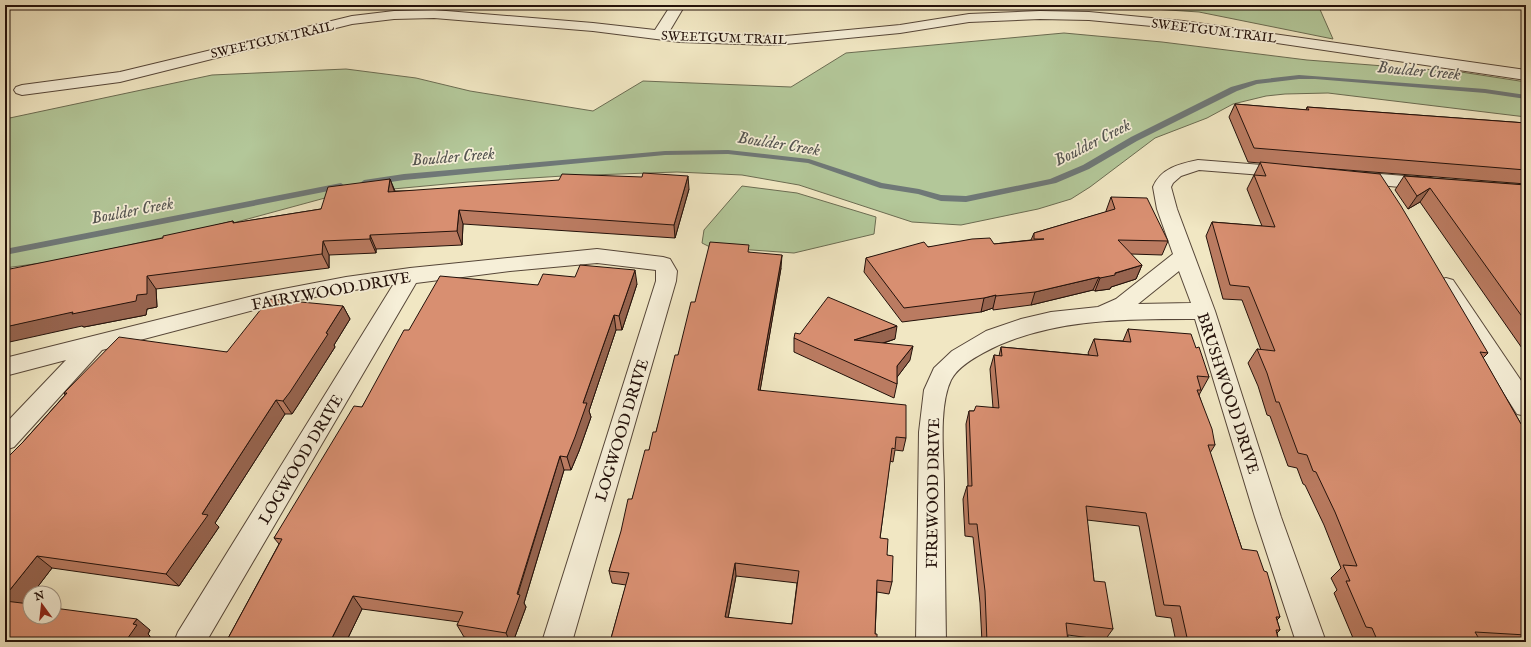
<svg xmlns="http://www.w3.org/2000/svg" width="1531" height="647" font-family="'IM FELL English',serif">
<rect width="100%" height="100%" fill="#f1e7c3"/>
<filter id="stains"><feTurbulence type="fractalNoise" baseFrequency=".005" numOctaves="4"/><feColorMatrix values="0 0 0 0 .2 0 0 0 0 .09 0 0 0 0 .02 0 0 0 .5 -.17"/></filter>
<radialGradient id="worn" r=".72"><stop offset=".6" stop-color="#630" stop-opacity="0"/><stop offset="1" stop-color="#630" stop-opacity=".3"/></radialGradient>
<g fill="#b3c799" stroke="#6b6c52">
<path d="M1091,5h227l15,34 -134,-27z"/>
<path d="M1064,33l98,9 145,18 154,12 65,10v35l-198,-24 -43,1 -19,2 -33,8 -26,14 -52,20 -65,49 -19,12 -33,10 -77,16 -49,-3 -113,-37 -57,-10 -65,-3 -114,4 -95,6 -86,8 -57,8 -92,25 -72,15 -105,23 -51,7v-149l207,-44 134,-6 70,9 54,13 123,20 50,-30 148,6 55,-34z"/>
<path d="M742,186l55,7 79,24 -2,17 -80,19 -84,-6 -8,-4 2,-13z"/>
</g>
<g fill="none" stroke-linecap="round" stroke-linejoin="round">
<g fill="#6f7877" fill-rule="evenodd">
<path d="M1299,75l186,14 41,6v4l-41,-6 -170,-14h-16l-42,5 -20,7 -100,50 -48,28 -33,14 -90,19 -25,-1 -23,-7 -38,-6 -72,-25 -80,-9 -63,1 -261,25 -40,6 -4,-3 4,-3 40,-6 261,-23 63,-1 81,9 73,24 37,6 22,6 25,1 84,-17 33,-14 48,-28 100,-50 25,-7z"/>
<path d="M341,183l4,3 -1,2 -339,67v-6z"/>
</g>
<defs>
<g id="minor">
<path d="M671,5h14l-16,27 106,5 125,-12 69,-11 71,-3 49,1 94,9 343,49v10l-343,-51 -94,-9 -49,-1 -71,3 -69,11 -125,12 -95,-3 -87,-11 -159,-13 -40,1 -42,5 -232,58 -98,13 -6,-2 -2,-3 2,-3 6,-2 98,-13 232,-56 42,-5 40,-1 159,13 62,7z"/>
<path d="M1198,160l89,7 6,1 3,4 -3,4 -6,1 -88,-7 -18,6 -8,7 -2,4 6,22 38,102 66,206 45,125h-30l-41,-125 -60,-198c-71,0 -147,-1 -212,34 -11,6 -26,15 -32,27 -13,27 -7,78 -7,108 1,51 1,103 2,154h-30l3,-210 5,-42 10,-22 18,-17 34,-20 35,-12 30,-7 47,-5 18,-8 57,-45 -16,-45 -4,-22c8,-19 26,-23 45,-27zM1179,271l12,32 -53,1z"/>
<path d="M1355,172l75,6 7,2 2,4 -2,4 -7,2 -81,-8 -3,-4 3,-4z"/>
<path d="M597,249l66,8 7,2 7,12 -1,10 -104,361h-30l114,-361v-11l-59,-7 -87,8 -94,12 -210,359h-32l4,-10 215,-347 -47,6 -73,14 -171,45 -88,97 -9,3v-26l61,-64 -61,16v-18l268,-67 73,-14 64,-9z"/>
<path d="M1446,278l7,2 73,108v28l-9,-2 -82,-129 4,-5z"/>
</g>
</defs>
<use href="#minor" stroke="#564638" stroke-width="2"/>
<use href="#minor" fill="#f6efd8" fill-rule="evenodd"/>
</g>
<g fill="#ba7b61" stroke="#23110a" fill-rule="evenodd">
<path d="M1235,104l71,6 1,-3 219,16v61l-243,-19 205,188 -5,5 38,66 5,2v216h-166l-1,-3 -6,-1 -19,-45 3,-3 -6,-12 10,-10 -17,-43 -19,-40 -2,-1 -6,-16 -9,-2 -18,-50 -3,-1 -9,-29 -10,-23 9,-14 4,1 -19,-50 -19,-1 -17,-63 6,-14 50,4 -15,-37 13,-26 -12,-1 -19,-45z"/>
<path d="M1404,176l122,9v166h-2l-104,-149 -12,7 -13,-19z"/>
<path d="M390,179l5,12 294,-2 -14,49 -212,-14 -1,21 -86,4v4l-47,2v13l-173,21 1,18 -10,2 -1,6 -62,12 -2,-1 81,-88 70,-17 1,2 87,-14z"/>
<path d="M1111,197l57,44 -6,14 -31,-1 11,11 -6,14 -25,8 -1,2 -15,2 -2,-1 -62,15 -38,5v-2l-12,4 -79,10 -38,-50 2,-14 62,-11 66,-3 37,-4 3,-7 72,-21v-1z"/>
<path d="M749,252l32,16 -21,122 146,48 -3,13 -8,-1 -2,12 -3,-1 -10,77 7,17 5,27 -3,12 -12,-2 -2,42 -265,8 16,-57 -14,-2 -3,-12 23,-72 17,-49 7,-18 22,-77 17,-53zM736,576l61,7 -5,41 -64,-6z"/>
<path d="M637,284l-15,46h-6l-27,81 2,6 -12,34 -8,19h-7l-40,133 2,4 -13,35h-20l-29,-5 -7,-12 2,-3 -97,-13 -16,33h-120l53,-98 -5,-6 88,-131 47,-77 129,-45z"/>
<path d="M343,306l7,13 -16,26 1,2 -37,58 -6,9h-7l-70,109 4,4 -40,59 -127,-18 -27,35 125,27 -2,4 2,2 -3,6h-142v-182l18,-18 42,-47 -1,-2 163,-41z"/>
<path d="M1128,329l68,19 13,29 -10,18 16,50 -5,8 32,96 38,68 -3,3 3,10 -3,3 2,9h-103l-5,-24 -15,-2 -17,-90 -52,-6 7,61 19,48 -8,11 -37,-5v7h-86l-2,-39 -7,-66 -8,-1 -2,-37 4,-13h1l-2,-62 3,-13h5l19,-3 -3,-39 4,-14 5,1 2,-9 88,8 -1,-2 6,-14 29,2z"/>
<path d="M794,338l101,1 -11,4 26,17 -13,17v7l-3,14 -100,-46z"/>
</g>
<g fill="#97644f" stroke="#23110a">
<path d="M688,176l1,13 -14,49 -1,-13z"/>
<path d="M390,179l5,14 -7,-1z"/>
<path d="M1430,188l-10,14 -12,7 9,-13z"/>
<path d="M459,210l4,14 -1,21 -5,-14z"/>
<path d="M370,235l6,14v4l-6,-14z"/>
<path d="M323,241l6,14v13l-7,-14z"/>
<path d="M782,255l-1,13 -23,135v-13z"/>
<path d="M1142,265l-6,14 -25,8 -1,2 -15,2 5,-13z"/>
<path d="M635,270l2,14 -15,46 -3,-14z"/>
<path d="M147,276l9,13 1,18 -10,2 -1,6 -62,12 -2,-1 -77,17v-16l132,-32z"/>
<path d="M1099,277l-6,13 -62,15 4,-13z"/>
<path d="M996,295l-3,13 -12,4 3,-14z"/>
<path d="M343,306l7,13 -16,26 1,2 -37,58 -6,9 -9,-13z"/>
<path d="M614,315l2,15 -27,81 2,6 -12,34 -8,19 -4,-13 16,-54z"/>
<path d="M897,326l-2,13 -43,14 2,-13z"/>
<path d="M913,346l-3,14 -15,20 2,-14z"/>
<path d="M276,400l9,14 -70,109 4,4 -40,59 -13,-12 36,-60z"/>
<path d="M560,456l4,14 -40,133 2,4 -13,35h-3l-4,-9z"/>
<path d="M37,556l15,12 -19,25h-3v4l-12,15 -13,-9v-7z"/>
<path d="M735,563l1,13 -10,53 -1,-12z"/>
<path d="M353,596l9,13 -16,33h-16z"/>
<path d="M137,619l13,11 -2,4 2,2 -3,6h-22l8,-18z"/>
</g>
<g fill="#d88f71" stroke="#23110a" fill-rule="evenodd">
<path d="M1235,104l74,6 -2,-3 219,16v47l-272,-22z"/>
<path d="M1260,162l120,12 21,32 87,147 -8,-1 41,72h4l1,2v209l-51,-3 6,10h-103l-6,-14 -6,-1 -20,-46h4l-7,-16 14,1 -22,-54 -19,-40 -3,-1 -6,-16 -9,-2 -19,-51h-3l-9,-29 -10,-24 18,2 -26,-64 -19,-2 -18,-63 63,5 -21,-52 12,1z"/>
<path d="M643,173l45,3 -14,49 -215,-15 -2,21 -87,4v4l-47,2 -1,13 -175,22v18l-10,1 -1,6 -64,13 1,-2 -68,15v-57l158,-32v-2l70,-15v2l88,-14 7,-22 62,-8 -2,13 171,-12 3,-6 80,3z"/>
<path d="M1404,176l122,9v137l-96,-134 -13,8z"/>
<path d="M1111,197l36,1 21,43 -50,-1 24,25 -27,8v2l-15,3 -1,-1 -64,15 -39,4v-1l-12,3 -80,10 -38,-50 58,-16 4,5 44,-8 18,-1 4,6 50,-5h-10v-6l81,-24z"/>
<path d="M710,242l39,3 -1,7 34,3 -24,135 148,15v33l-10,-1 -1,12 -3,-1 -12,90 8,1 -1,16 6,1 -1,26 -15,-2 -2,54h2v8h-267l19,-69 -20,-2 12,-40 7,-32h4l13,-49h4l4,-18h3l19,-77h3l13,-53h4zM735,563l64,8 -7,53 -67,-7z"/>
<path d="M580,265l55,5 -16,46 -5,-1 -31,88h4l-12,34 -8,20 -7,-1 -43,138 3,1 -14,38 -49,-8 6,-13 -110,-16 -23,46h-104l56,-103 -8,-1 80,-132 8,1 42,-77h5l31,-54 98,9 5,-11 32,3z"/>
<path d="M828,297l69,29 -43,14 59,6 -16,20v18l-103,-46 1,-5 5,1z"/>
<path d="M269,299l74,7 -17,27 2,1 -38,58 -7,9 -7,-1 -74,114 6,1 -42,59 -129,-18 -32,40v-136l18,-18 44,-49h-3l55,-56 108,15z"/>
<path d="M1128,329l63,5 5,14 3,-1 10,30 -12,-1 4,14h-4l15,39 3,16h-7l34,104 15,2 7,20 3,1 13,45h-4l4,13h-4l3,12h-91l-8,-36 -16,-1 -18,-92 -60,-7 8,75 11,1 8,47 -47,-6 2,19h-81l-2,-51 -8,-67h-8l-2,-38h5l-3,-75h5l2,-5 23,2 -5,-53 8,1 -1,-9 97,9 -4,-17 37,3z"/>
<path d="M5,601l25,3v13h24v-9l83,11 -4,5 4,1 -12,17h-95l-25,-3z"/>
</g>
<g text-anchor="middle" stroke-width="3.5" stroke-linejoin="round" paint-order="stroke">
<g font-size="13" fill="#23110a" stroke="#f6efd8">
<text transform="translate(1214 30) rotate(7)" y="5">SWEETGUM TRAIL</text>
<text transform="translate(724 37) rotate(2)" y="5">SWEETGUM TRAIL</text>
<text transform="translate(272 39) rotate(-13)" y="5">SWEETGUM TRAIL</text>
</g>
<g font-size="16" fill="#23110a" stroke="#f6efd8">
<text transform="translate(331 290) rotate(-10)" y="6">FAIRYWOOD DRIVE</text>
<text transform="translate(1229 393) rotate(72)" y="6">BRUSHWOOD DRIVE</text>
<text transform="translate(621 430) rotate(-73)" y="6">LOGWOOD DRIVE</text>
<text transform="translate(300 459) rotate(-59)" y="6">LOGWOOD DRIVE</text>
<text transform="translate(932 493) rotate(-89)" y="6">FIREWOOD DRIVE</text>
</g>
<g font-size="17" font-style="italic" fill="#555552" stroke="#f6efd8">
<text transform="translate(1419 70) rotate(5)" y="6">Boulder Creek</text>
<text transform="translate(1092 142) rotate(-27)" y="6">Boulder Creek</text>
<text transform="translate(779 143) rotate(9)" y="6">Boulder Creek</text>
<text transform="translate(453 156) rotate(-5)" y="6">Boulder Creek</text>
<text transform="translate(132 210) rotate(-11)" y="6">Boulder Creek</text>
</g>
</g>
<rect width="1531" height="647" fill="none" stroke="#f1e7c3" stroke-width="20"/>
<rect x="6" y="6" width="1519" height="635" fill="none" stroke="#23110a" stroke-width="2"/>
<rect x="10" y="10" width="1511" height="627" fill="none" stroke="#23110a"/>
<g transform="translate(42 605) rotate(345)"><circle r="19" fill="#f6efd8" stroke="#a29686"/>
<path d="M0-3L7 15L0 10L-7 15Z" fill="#8f2418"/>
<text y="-6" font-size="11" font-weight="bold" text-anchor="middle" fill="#23110a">N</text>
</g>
<rect width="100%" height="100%" filter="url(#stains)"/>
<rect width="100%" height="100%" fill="url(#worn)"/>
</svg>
